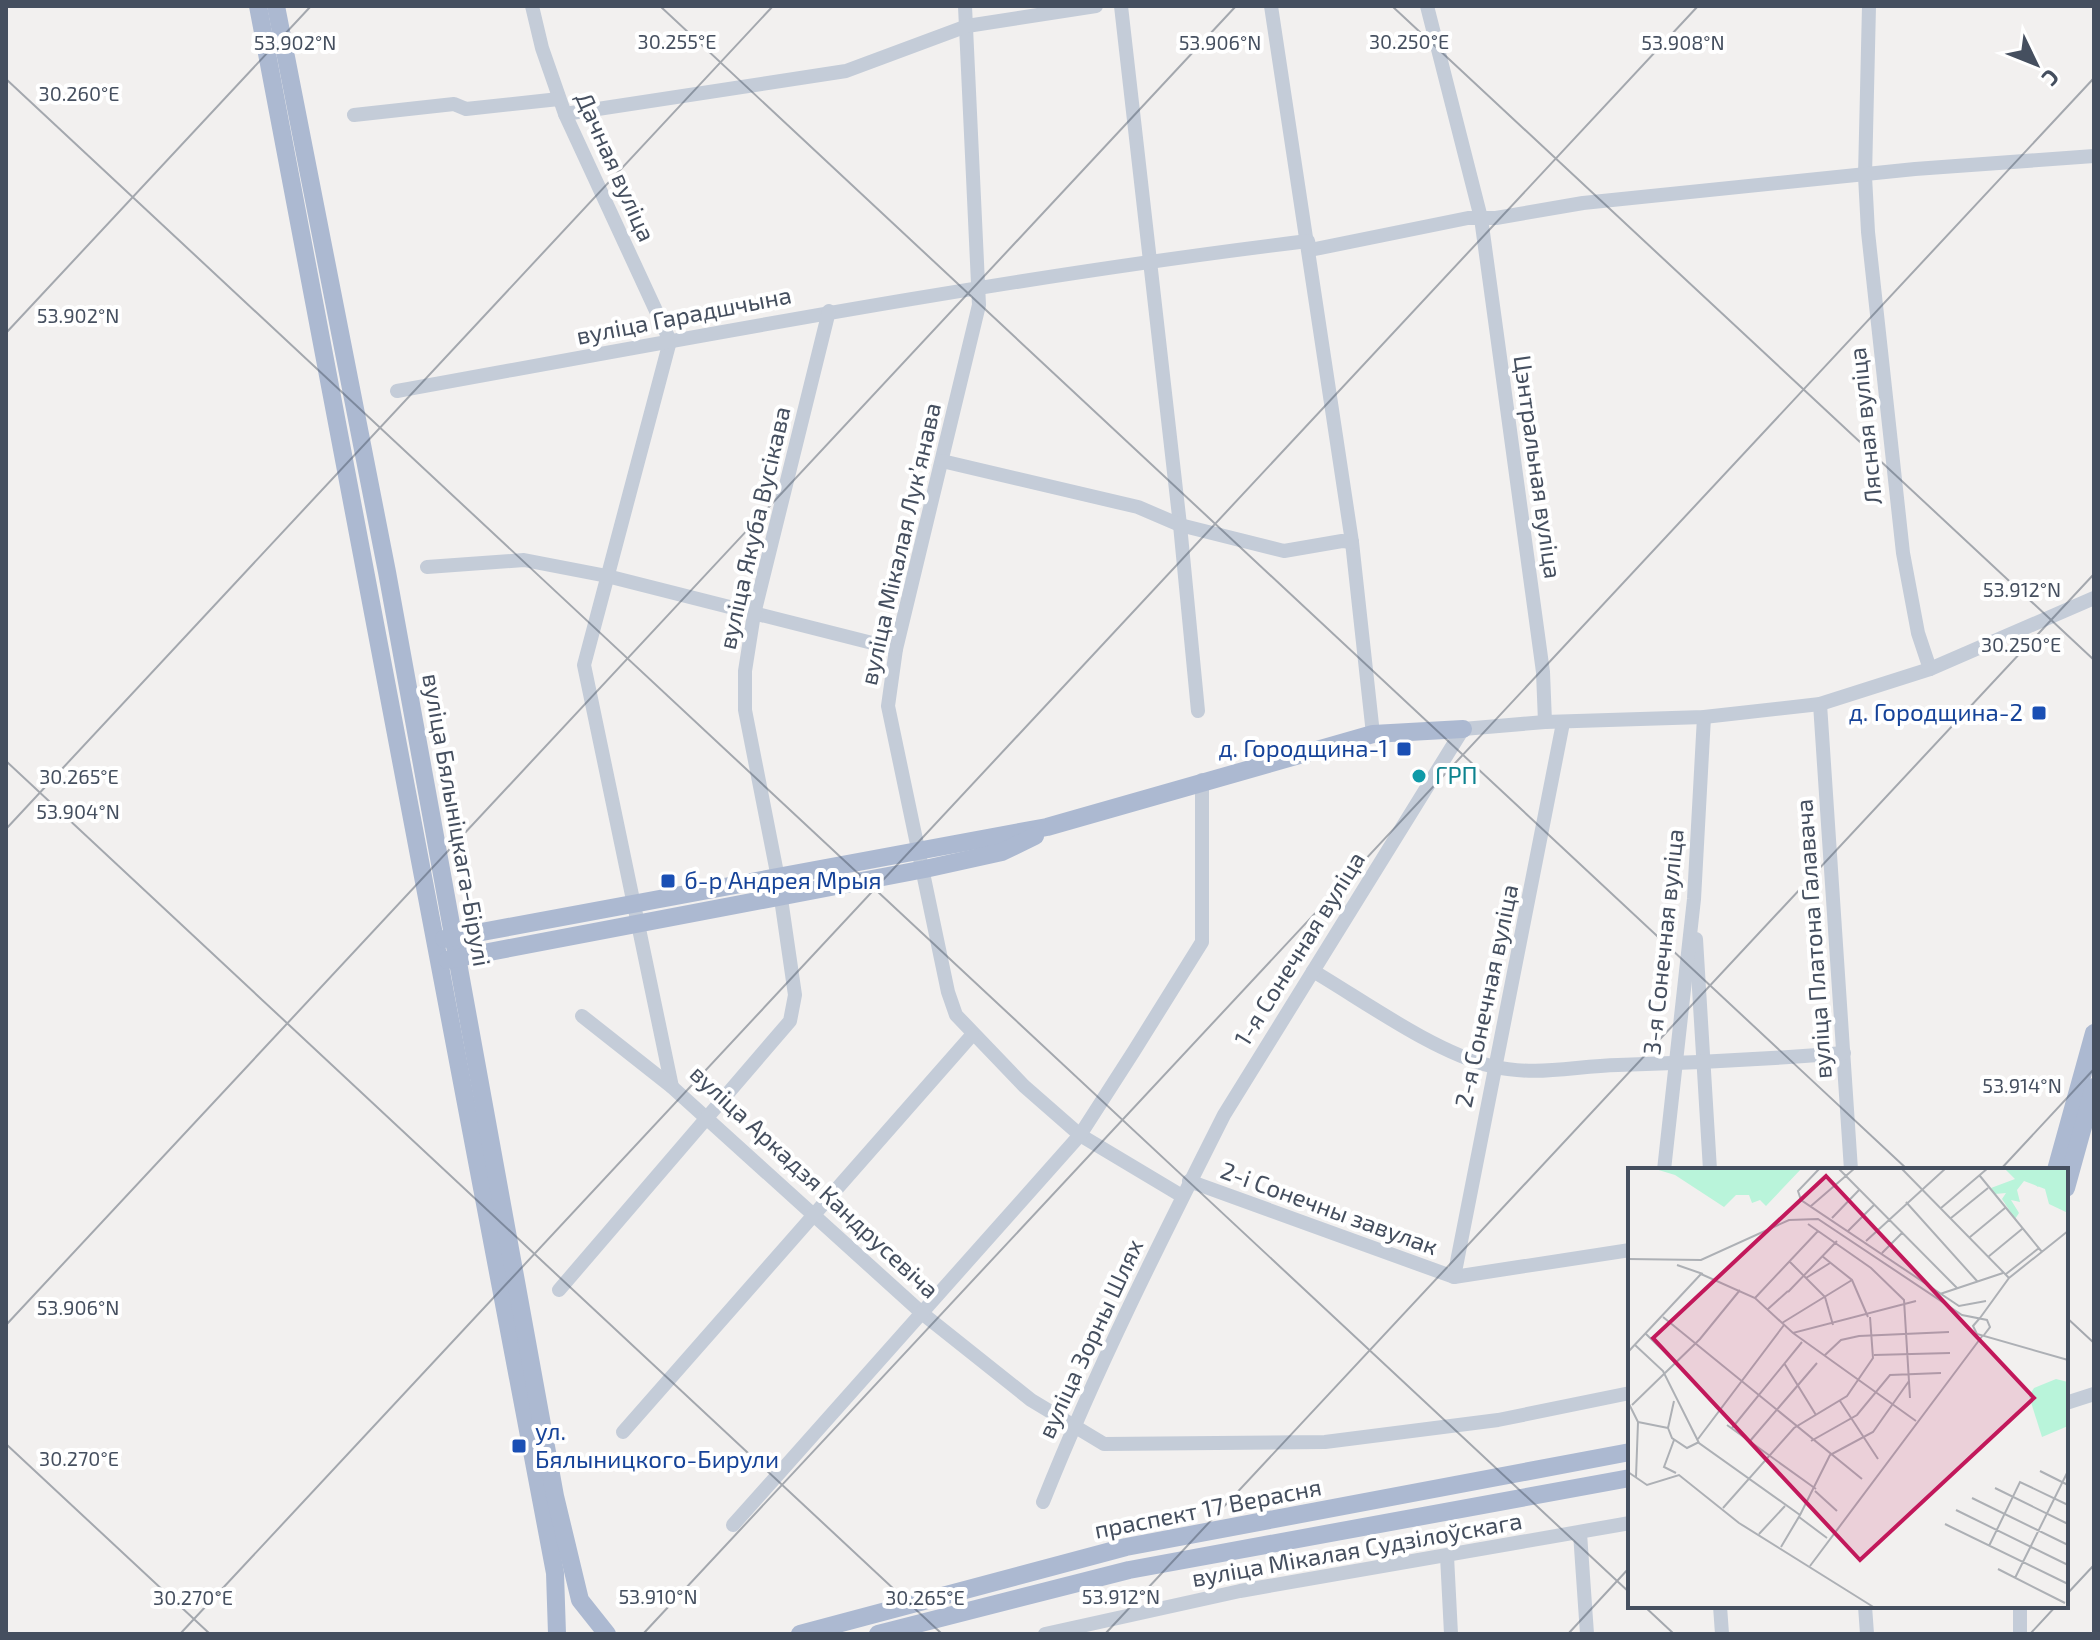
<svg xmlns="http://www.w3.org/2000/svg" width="2100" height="1640" font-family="'Exo 2',sans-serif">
<rect width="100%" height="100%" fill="#f2f0ef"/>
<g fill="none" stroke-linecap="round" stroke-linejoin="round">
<g stroke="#c4ccd8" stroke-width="14">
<path d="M532,6l10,42 23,66 105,227 -86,324 88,422"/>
<path d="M965,6l14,299 -83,344 -8,57 60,286 8,23 68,71 56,49 102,61"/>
<path d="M1121,6l59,519 18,186"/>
<path d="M1271,6l81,536 21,192"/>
<path d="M1427,6l54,212 62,454 2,50"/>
<path d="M1869,6l-4,170 3,56 35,321 15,80 12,36"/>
<path d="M565,114l281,-43 121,-45 129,-20"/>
<path d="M354,115l100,-11 12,5 93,-10"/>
<path d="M397,391c303,-55 605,-113 911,-150l2,9 158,-32h28l87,-15 332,-34 179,-13"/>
<path d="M942,461l196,46 42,18 104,26 58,-10 10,1"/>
<path d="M427,567l97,-7 83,16 289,73"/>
<path d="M1820,704l31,466"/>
<path d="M1696,939l14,231"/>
<path d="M1313,971c51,30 121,81 178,95 46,11 82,0 127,-1 76,-2 151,-6 226,-12"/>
<path d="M582,1016l90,71 251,227 108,86 73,44 221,-2 173,-22 132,-27"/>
<path d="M1664,1170l30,-271 10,-182"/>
<path d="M1189,1181l265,96 176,-27"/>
<path d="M1454,1277l109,-554"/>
<path d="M559,1290l231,-269 5,-26 -17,-117 -33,-168v-39l9,-57 75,-303"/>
<path d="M2066,1403l28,-9"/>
<path d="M623,1432l349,-397"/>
<path d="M1043,1502c53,-133 117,-260 181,-387l239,-386 82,-7 159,-5 116,-13 110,-35 164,-71"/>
<path d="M733,1525l347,-390 54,-84 68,-109v-162"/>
<path d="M1580,1533l7,101"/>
<path d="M1447,1556l4,78"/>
<path d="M1720,1606l2,28"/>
<path d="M1865,1606l2,28"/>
<path d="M2020,1606v28"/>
<path d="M1045,1634l195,-43 390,-68"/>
</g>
<g stroke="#acb9d1" stroke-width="18">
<path d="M258,6l297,1567 2,61"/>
<path d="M276,6l111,566 168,924 25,104 27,34"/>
<path d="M444,939l603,-112 326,-93 90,-5"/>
<path d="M447,960l478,-91 77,-17 33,-16"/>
<path d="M2056,1170l38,-137"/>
<path d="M2066,1188l28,-101"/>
<path d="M800,1634l326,-87 504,-95"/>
<path d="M878,1634l251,-64 501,-92"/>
</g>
</g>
<path fill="none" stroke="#454f5f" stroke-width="2" stroke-opacity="0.45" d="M660,6l1248,1164M1392,6l702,654M6,79l1624,1514M6,333l305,-327M6,761l936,873M6,829l767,-823M2000,1170l94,-101M2066,1317l28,26M6,1325l1230,-1319M6,1444l204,190M2066,1595l28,-30M1644,1606l30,28M180,1634l1518,-1628M643,1634l1451,-1556M1105,1634l989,-1060M1568,1634l62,-67M2030,1634l26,-28"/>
<g fill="#1a4fb4" stroke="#fff" stroke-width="3">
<rect x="2031" y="705" width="16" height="16" rx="4"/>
<rect x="1396" y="741" width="16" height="16" rx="4"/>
<rect x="660" y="873" width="16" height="16" rx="4"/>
<rect x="511" y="1438" width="16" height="16" rx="4"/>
</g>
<circle fill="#0f9aa8" stroke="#fff" stroke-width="3" cx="1419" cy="776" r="8"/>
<g text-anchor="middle" stroke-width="8" stroke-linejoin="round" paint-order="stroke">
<g font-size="24" fill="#454f5f" stroke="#fff">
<text transform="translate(615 167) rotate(66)" y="8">Дачная вуліца</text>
<text transform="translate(684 316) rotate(-11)" y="8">вуліца Гарадшчына</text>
<text transform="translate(1866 426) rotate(-96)" y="8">Лясная вуліца</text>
<text transform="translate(1537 467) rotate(82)" y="8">Цэнтральная вуліца</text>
<text transform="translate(755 528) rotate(-77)" y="8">вуліца Якуба Вусікава</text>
<text transform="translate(901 544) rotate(-77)" y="8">вуліца Мікалая Лукʼянава</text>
<text transform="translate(456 820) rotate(80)" y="8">вуліца Бялыніцкага-Бірулі</text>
<text transform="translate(1814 939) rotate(-94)" y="8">вуліца Платона Галавача</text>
<text transform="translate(1664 942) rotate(-84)" y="8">3-я Сонечная вуліца</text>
<text transform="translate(1300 949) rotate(-58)" y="8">1-я Сонечная вуліца</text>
<text transform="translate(1487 996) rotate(-78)" y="8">2-я Сонечная вуліца</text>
<text transform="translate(814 1182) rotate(43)" y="8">вуліца Аркадзя Кандрусевіча</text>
<text transform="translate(1329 1209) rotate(20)" y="8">2-і Сонечны завулак</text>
<text transform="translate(1091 1339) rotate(-65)" y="8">вуліца Зорны Шлях</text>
<text transform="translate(1208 1509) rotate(-11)" y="8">праспект 17 Верасня</text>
<text transform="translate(1357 1550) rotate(-10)" y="8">вуліца Мікалая Судзілоўскага</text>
</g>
<g font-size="24" fill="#164399" stroke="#fff" text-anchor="end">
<text x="2023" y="721">д. Городщина-2</text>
<text x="1388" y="757">д. Городщина-1</text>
<text x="684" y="889" text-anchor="start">б-р Андрея Мрыя</text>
<text x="535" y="1440" text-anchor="start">ул.<tspan x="535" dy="28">Бялыницкого-Бирули</tspan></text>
</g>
<g font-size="24" fill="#0d838f" stroke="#fff" text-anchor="start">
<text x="1435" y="784">ГРП</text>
</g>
</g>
<g transform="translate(1628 1168)">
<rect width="440" height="440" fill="#f2f0ef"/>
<path d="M24,0h150l-36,38 -6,-6 -8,3 -3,-8h-13l-12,12 -49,-32zM376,0h64v45l-19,-9 -4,-15 -21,-8 -7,9 3,12 -9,-2 8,13 -4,6 -13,-20 4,-6 -11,1 -4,-6 24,-9z" fill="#b9f4da"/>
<path d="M428,211l12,3v44l-26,11 -13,-41 5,-8z" fill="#b9f4da"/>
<path d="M387,0h37l-14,19z" fill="#b9f4da"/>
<path fill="none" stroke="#adb0b5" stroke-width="2" d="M192,0l-22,23 3,9 158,106 27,-5M210,0l119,120M273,0l108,110M352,8l62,76M278,34l71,79M183,38l44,-38M313,40l47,-40M204,50l28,-29M323,50l37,-30M180,56l63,44 33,32 6,98M220,63l27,-27M342,69l35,-29M238,73l80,-73M254,85l21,-21M194,88l30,24 16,37M360,89l34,-28M0,91l73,1 88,-40 29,-1 144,96 25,5 3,7 -6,8M161,93l36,36 8,28M49,97l26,9M378,106l33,-26M178,110l24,-15M160,124l49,-51M312,126l63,-21M127,130l63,-67M140,141l20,-18M35,149l199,162M352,150l29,-40 59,-47M351,151l-6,7 4,8 91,26M154,155l70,-43M165,165l123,88M18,166l29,28M7,177l28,26 36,72 101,72M0,184l73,-78 54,24 38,35 123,-32M197,187l16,-15 18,-4 90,-4M246,187l76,-2M156,195l32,52M212,233l38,58M0,234l10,20 -2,55M4,237l68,-66 40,-49M10,254l30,6M99,257l89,64M40,260l4,10 15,10 12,-6M40,260l6,-27M104,260l70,-86M70,271l86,-114M46,272l-10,27 12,6M122,273l67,-78M183,273l46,-26 33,-40 51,-2M412,303l28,14M0,304l19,13 32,-10 60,48 136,85M367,320l73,36M187,323l22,20M344,330l96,47M95,340l71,-80 53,-32 26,-38 -3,-41M328,342l112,55M172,347l30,-60 43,-23 36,-51M171,349l28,21M317,356l123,60M131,366l26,-28M361,378l31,-64 48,23M153,379l19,-32M182,398l173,-231M370,401l67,34M387,410l53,-107"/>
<path fill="#c2185b" fill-opacity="0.15" stroke="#c2185b" stroke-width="4" d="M198,8l208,222 -174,162 -207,-222z"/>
<rect width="440" height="440" fill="none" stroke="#454f5f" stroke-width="4"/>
</g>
<g font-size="20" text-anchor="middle" fill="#454f5f" stroke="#fff" stroke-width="8" stroke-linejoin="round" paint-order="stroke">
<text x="677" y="49">30.255°E</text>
<text x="1409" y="49">30.250°E</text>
<text x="295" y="50">53.902°N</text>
<text x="1220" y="50">53.906°N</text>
<text x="1683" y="50">53.908°N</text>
<text x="79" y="101">30.260°E</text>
<text x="78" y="323">53.902°N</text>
<text x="2022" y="597">53.912°N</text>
<text x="2021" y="652">30.250°E</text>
<text x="79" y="784">30.265°E</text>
<text x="78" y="819">53.904°N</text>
<text x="2022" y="1093">53.914°N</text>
<text x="78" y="1315">53.906°N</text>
<text x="79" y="1466">30.270°E</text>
<text x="658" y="1604">53.910°N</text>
<text x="1121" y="1604">53.912°N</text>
<text x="193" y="1605">30.270°E</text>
<text x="925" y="1605">30.265°E</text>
</g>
<rect width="2100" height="1640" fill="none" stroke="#454f5f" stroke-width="16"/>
<g transform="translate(2036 64) rotate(133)" stroke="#ffffff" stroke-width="6" paint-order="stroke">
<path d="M0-6L14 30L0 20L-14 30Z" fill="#454f5f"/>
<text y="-12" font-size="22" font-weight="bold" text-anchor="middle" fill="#454f5f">С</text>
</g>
</svg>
